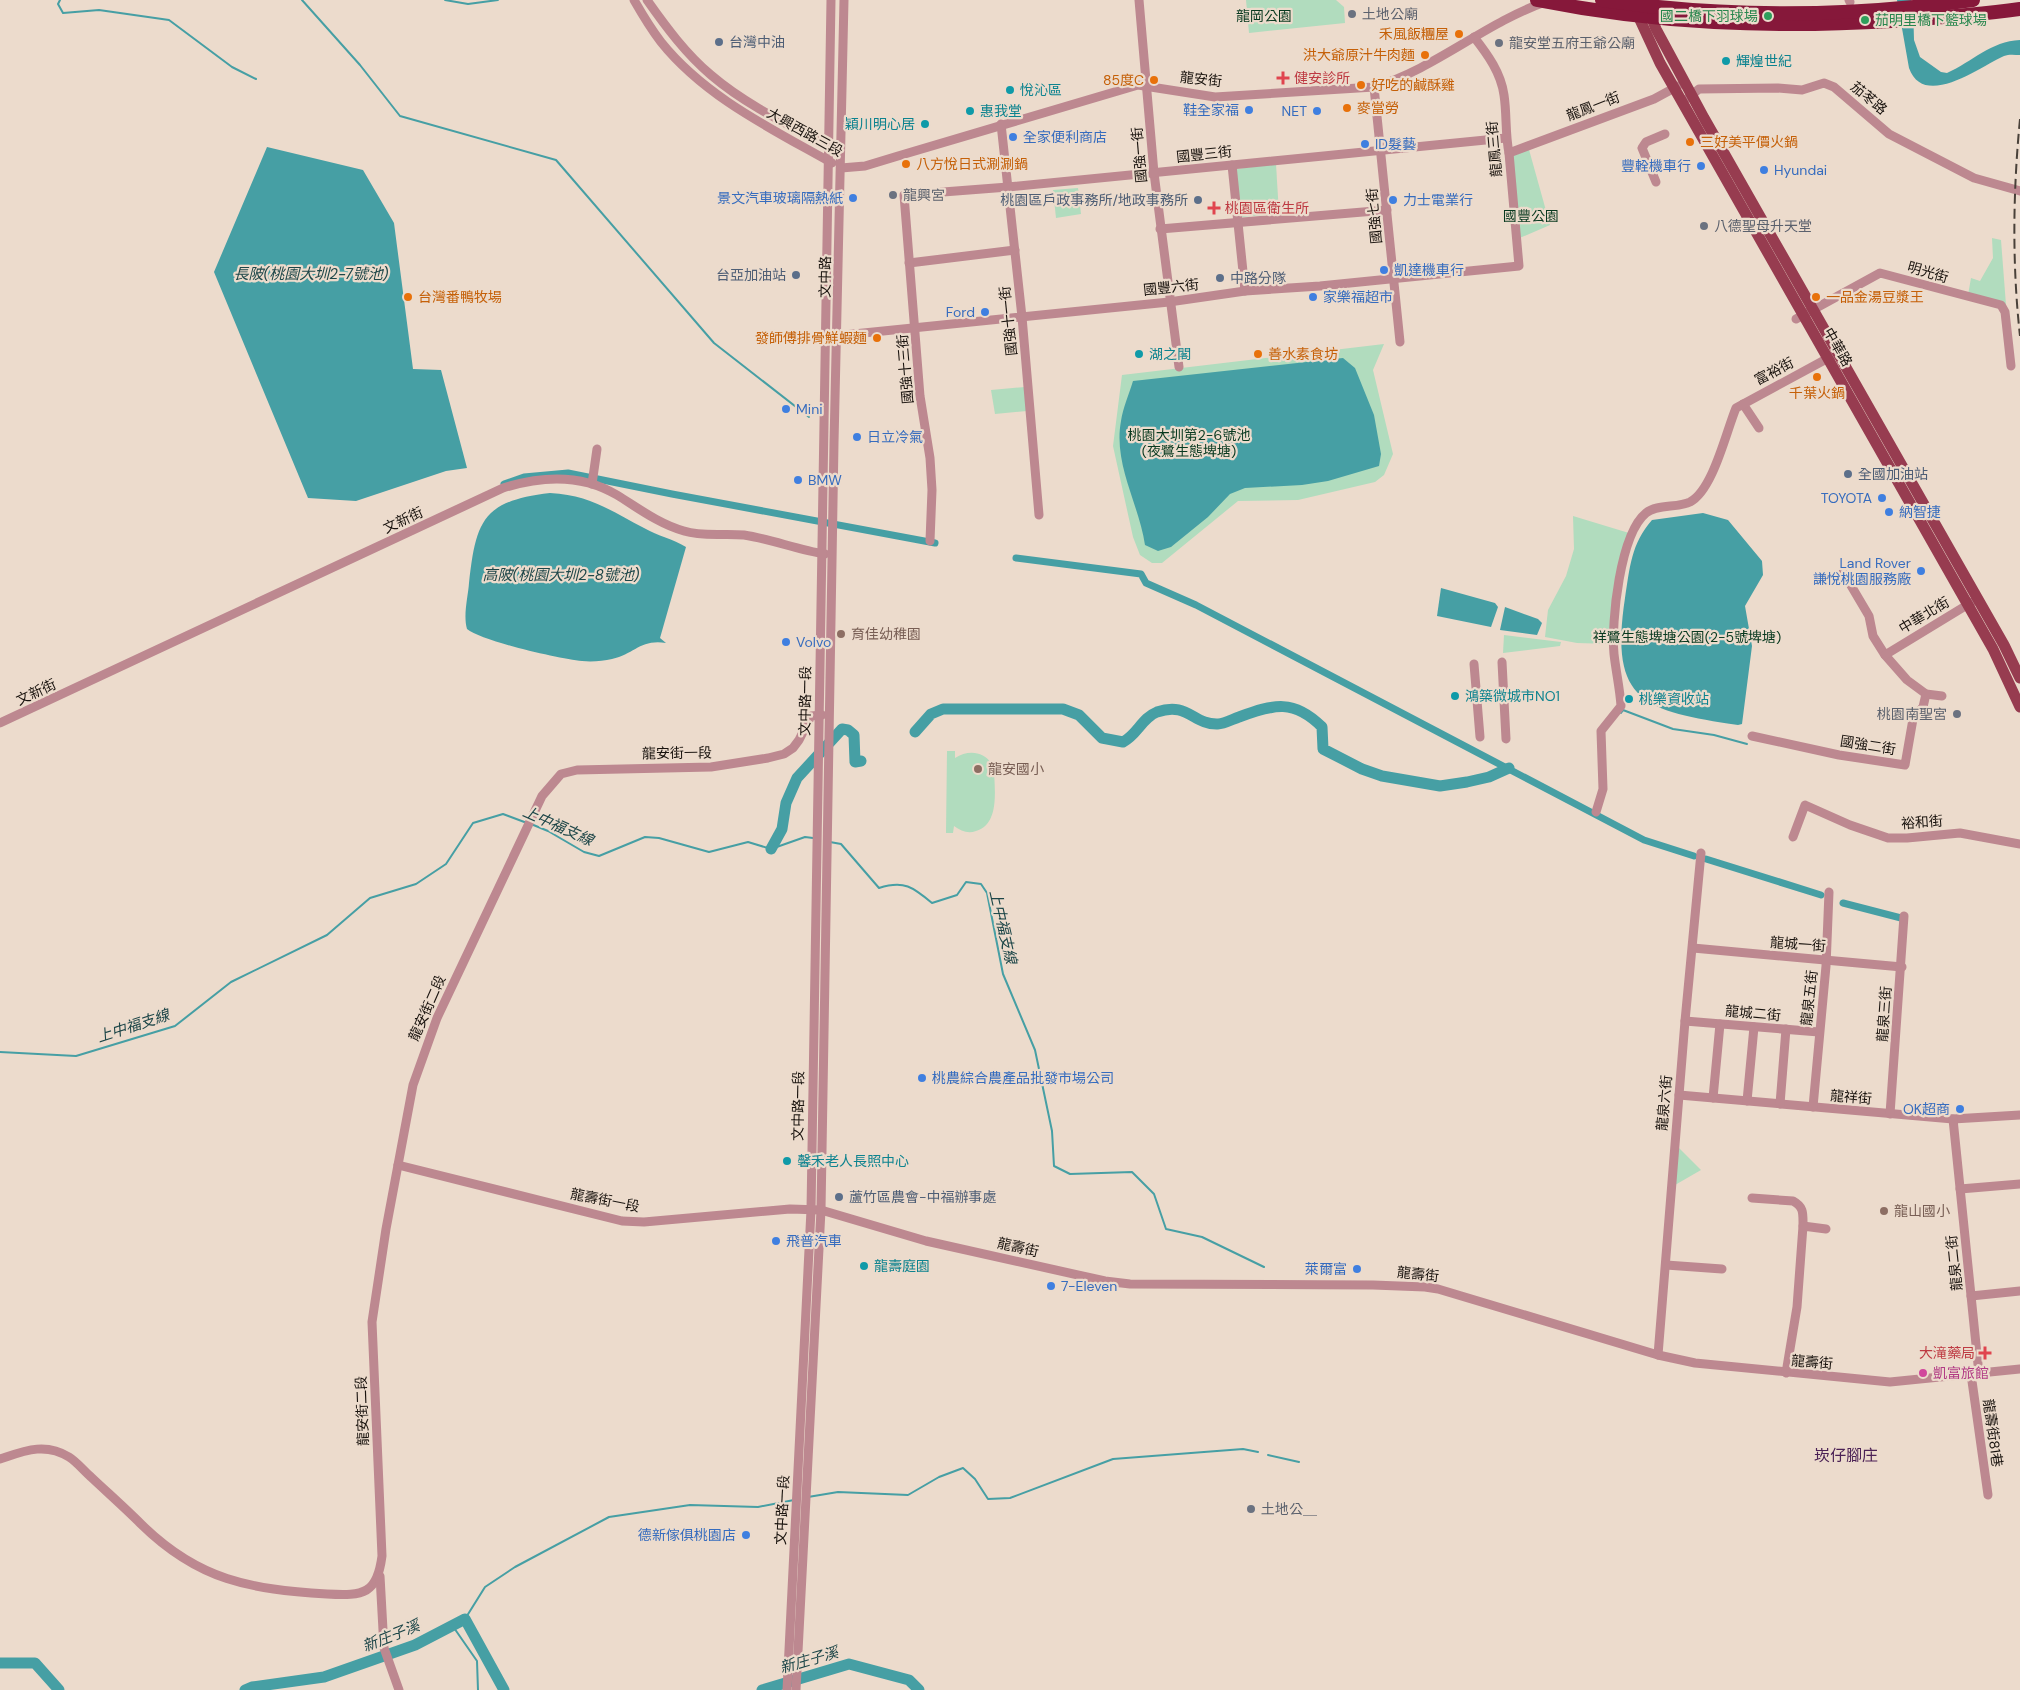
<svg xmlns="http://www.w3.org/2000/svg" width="2020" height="1690" font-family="'DM Sans','Noto Sans TC',sans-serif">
<rect width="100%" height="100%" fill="#ecdbcc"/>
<g fill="#b1dcbe">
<path d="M1246,0h90l8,7 1,16 -96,10z"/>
<path d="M1528,146l22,79 -35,15 -6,-87z"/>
<path d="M1276,164l3,50 -39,3 -5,-48z"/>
<path d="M1078,188l3,26 -25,4 -3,-28z"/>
<path d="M1992,238l9,2 5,65 -38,-10 3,-17 9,3 13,-23z"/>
<path d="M1384,344l-11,26 20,84 -9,21 -9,7 -77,18 -60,1 -76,62h-10l-12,-8 -7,-18 -20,-91 9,-71z"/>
<path d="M1025,387l2,24 -32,3 -4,-24z"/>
<path d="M1573,516l56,17c-12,37 -20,72 -19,111l-33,-1 -32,-6 3,-27 18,-34 8,-27z"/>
<path d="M1504,635l57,7 -1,4 -57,7z"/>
<path d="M947,751h8v7c14,-9 30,-7 39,9 0,19 7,57 -18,64 -8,3 -15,0 -22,-5l-1,7h-7z"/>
<path d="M1678,1147l23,23 -26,15z"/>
</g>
<g fill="#469fa4">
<path d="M1897,0h14l2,4 1,36 6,17 21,15 6,1c25,-11 44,-32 73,-33v15c-5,0 -11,-1 -16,1 -23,10 -80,54 -95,12z"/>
<path d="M267,147l96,23 31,53 19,146 28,1 26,98 -21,3 -90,30 -48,-3 -94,-226z"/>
<path d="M1343,358l12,10 19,47 7,39 -2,12 -51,15 -26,4 -57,3 -15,6 -22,23 -37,30 -13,4 -13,-6c-6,-41 -32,-81 -24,-124 2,-13 8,-27 12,-40z"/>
<path d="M550,493c40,2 61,18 94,35 14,8 29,11 42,19l-26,91 6,5c-26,-4 -31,11 -54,16 -9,2 -20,3 -30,2 -23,-2 -100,-20 -115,-32 -4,-14 1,-32 2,-46 7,-63 14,-82 81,-90z"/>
<path d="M1703,513l25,7 34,41 1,14 -18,31 7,40 -10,78 -4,1c-93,-14 -129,-22 -113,-127 5,-31 6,-54 27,-78z"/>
<path d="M1441,588l54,15 3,4 -7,20 -54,-11z"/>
<path d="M1505,607l33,12 4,4 -5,12 -37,-5z"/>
</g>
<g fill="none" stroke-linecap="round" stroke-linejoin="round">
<g stroke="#469fa4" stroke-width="2">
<path d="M60,0l-2,4 5,9 36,-3 70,10 63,47 24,12"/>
<path d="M302,0l58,65 40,51 156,44 158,183 95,74"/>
<path d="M445,0l23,4 30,-4"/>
<path d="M1621,713l2,-3 50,19 41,6 33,9"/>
<path d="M531,824l17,7 36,21 15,4 46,-19 14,1 50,14 39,-10 23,7 34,-12 8,1"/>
<path d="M830,842l11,2 38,44c25,-8 34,-1 53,15l25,-8 9,-13 15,2 6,9 16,81 32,76 17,81 2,35 16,8 62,-2 22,22 12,35 36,8 62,30"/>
<path d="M0,1052l76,4 99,-30 56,-44 96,-47 43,-37 46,-14 30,-20 27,-41 30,-9 24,9"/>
<path d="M1268,1455l31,7"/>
<path d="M808,1497l30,-5 70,3 31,-18 24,-9 12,11 13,20 22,-1 103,-39 130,-10 15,3"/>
<path d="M465,1619l20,-32 30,-20 94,-50 81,-12 68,2 36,-7"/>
<path d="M452,1625l25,36 1,29"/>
</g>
<g stroke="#469fa4" stroke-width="7">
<path d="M504,484l20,-7 44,-4 104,21 263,49"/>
<path d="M1016,558l125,16 5,9 50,22 448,235 50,16"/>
<path d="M1706,859l115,36"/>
<path d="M1843,903l58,15"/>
</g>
<g stroke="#469fa4" stroke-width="11">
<path d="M915,732l16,-18 12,-5h120l16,6 23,23 21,4c14,-7 19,-24 34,-30 31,-11 36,13 61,12 6,0 15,-5 21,-7 35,-13 55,-18 83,10l1,22 39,20 20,7 58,10 27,-4 22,-5 20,-9"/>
<path d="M771,849l11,-20 4,-26 11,-25 45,-49 6,1 6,5 1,27 6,-1"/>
<path d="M0,1663h35l24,27"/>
<path d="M245,1690l7,-3 72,-10 91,-32 50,-26 39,71"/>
<path d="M762,1690l87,-26 60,16 10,10"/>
</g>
<g stroke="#bd8890" stroke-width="9">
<path d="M634,0c8,14 17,29 27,42 44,55 111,87 171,121"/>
<path d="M647,0c19,27 39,54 64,75 35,30 78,50 118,71l3,4"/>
<path d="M1139,0l15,173 25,194"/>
<path d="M1849,0l1,2"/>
<path d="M1374,87l26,255"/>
<path d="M1688,98l11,-9 79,-1 24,2 22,-7 10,4 55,47 85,44 46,13"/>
<path d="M1001,124l21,193 17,198"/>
<path d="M1509,153l145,-54 24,-13"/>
<path d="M1232,165l13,126"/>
<path d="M841,168l24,-2 33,-10 240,-71 77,12 159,-10c61,-18 111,-64 171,-85"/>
<path d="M1656,182l-14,-34 4,-6 19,-8"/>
<path d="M1160,229l227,-19"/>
<path d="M909,263l106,-13"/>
<path d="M1796,319l84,-46 121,32 4,7 6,54"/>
<path d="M834,336l335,-34 76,-11 75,-5 199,-20 -10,-113c-4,-19 -2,-38 -5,-58 -3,-22 -16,-40 -30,-58"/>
<path d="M1743,404l16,24"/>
<path d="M592,484l5,-35"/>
<path d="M930,541l2,-51 -2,-32 -10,-62 -16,-201 104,-8 498,-49"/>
<path d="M1843,572l26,44 4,20 12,19 22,25 19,14 16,2"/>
<path d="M1885,655l87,-53"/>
<path d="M1502,662l4,77"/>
<path d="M1474,664l6,73"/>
<path d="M0,723l503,-235c38,-12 79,-14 114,7 21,13 42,29 67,36 19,6 40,2 60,4 27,4 54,15 81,19"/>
<path d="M1752,736l87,19 66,10 8,-46 10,-12 3,-13"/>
<path d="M1596,812l7,-23 -2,-58 20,-25c-1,-17 -5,-34 -7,-52 -3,-32 6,-120 32,-141 11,-9 31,-5 44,-11 23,-12 36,-70 46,-94l96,-52"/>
<path d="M1793,837l12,-32 45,20 38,13h19l53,-5 60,11"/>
<path d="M1693,948l209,19"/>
<path d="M1685,1021l134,11"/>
<path d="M1679,1095l274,24 67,-4"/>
<path d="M1713,1098l7,-74"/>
<path d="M1747,1101l7,-74"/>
<path d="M1780,1104l6,-75"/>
<path d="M1813,1107l13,-141 3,-74"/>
<path d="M1890,1114l14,-198"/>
<path d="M1953,1119l26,255"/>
<path d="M398,1165l224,56 22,1 146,-13 31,1 105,31 179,40 25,3 243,1 52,2 13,2 220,66 37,8 195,19 130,-13"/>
<path d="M1960,1189l60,-5"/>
<path d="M1752,1198l41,3c11,6 10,12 10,25"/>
<path d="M1666,1265l56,4"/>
<path d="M1971,1296l49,-5"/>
<path d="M1658,1355l27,-334 16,-168"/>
<path d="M1786,1373l11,-66 6,-81 23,3"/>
<path d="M1971,1374l17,121"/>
<path d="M0,1459c24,-8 45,-17 69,-2 8,5 15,14 22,20 17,16 34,31 50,47 58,57 109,65 186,70 37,2 50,0 55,-38l-10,-234 14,-93 27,-144 24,-67 105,-222 19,-22 16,-4 134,-3 57,-9 16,-4 9,-6 6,-8 12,-24 11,-1"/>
<path d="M380,1576l4,72 15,42"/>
<path d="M787,1690l24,-480 20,-1210"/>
<path d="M796,1690l25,-480 13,-767 10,-443"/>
</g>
<g stroke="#973c50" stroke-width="11">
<path d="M1635,9l25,54 333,586 27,58"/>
<path d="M1649,11l7,18 48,89 300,527 16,33"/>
</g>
<path stroke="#494139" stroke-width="2" stroke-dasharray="10 5" stroke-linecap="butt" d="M2020,119c-7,72 -8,145 0,217"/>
<g stroke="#86183a" stroke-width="14">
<path d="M1537,0c120,24 234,28 355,21 43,-3 86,-6 128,-12"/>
<path d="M1602,0c122,18 249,17 371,0"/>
</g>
</g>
<g fill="#6b7280" stroke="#ecdbcc" stroke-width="2">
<circle cx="1352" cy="14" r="5"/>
<circle cx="1499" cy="43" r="5"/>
<circle cx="893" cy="195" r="5"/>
<circle cx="1704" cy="226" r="5"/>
<circle cx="1957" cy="714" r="5"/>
<circle cx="1251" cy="1509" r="5"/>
</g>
<g fill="#2e9e5b" stroke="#ecdbcc" stroke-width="2">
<circle cx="1768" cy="16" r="5"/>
<circle cx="1865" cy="20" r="5"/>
</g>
<g fill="#e8710a" stroke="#ecdbcc" stroke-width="2">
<circle cx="1459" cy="34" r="5"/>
<circle cx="1425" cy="55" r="5"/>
<circle cx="1154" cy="80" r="5"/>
<circle cx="1361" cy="85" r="5"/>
<circle cx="1347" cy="108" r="5"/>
<circle cx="1690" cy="142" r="5"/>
<circle cx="906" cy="164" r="5"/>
<circle cx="408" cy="297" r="5"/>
<circle cx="1816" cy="297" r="5"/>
<circle cx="877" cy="338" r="5"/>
<circle cx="1258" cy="354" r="5"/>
<circle cx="1817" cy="377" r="5"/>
</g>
<g fill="#5c6f8a" stroke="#ecdbcc" stroke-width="2">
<circle cx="719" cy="42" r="5"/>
<circle cx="1198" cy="200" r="5"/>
<circle cx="796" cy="275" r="5"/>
<circle cx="1220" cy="278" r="5"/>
<circle cx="1848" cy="474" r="5"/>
<circle cx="839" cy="1197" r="5"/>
</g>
<g fill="#0f9aa8" stroke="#ecdbcc" stroke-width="2">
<circle cx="1726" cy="61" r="5"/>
<circle cx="1010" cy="90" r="5"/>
<circle cx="970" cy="111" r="5"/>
<circle cx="925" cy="124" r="5"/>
<circle cx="1139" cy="354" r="5"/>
<circle cx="1455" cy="696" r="5"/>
<circle cx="1629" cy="699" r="5"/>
<circle cx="787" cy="1161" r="5"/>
<circle cx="864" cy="1266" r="5"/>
</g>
<g fill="#e0444e" stroke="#ecdbcc" stroke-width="2">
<path d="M1280.5 70.5h5v5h5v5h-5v5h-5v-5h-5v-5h5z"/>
<path d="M1211.5 200.5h5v5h5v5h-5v5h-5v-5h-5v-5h5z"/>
<path d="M1982.5 1345.5h5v5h5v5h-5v5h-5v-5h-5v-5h5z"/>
</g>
<g fill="#3f7fe0" stroke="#ecdbcc" stroke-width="2">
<circle cx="1249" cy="110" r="5"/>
<circle cx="1317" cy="111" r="5"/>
<circle cx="1013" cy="137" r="5"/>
<circle cx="1365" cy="144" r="5"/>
<circle cx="1701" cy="166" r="5"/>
<circle cx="1764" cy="170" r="5"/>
<circle cx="853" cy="198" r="5"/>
<circle cx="1393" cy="200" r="5"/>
<circle cx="1384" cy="270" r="5"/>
<circle cx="1313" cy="297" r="5"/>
<circle cx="985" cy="312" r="5"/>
<circle cx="786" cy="409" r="5"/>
<circle cx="857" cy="437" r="5"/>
<circle cx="798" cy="480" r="5"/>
<circle cx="1882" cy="498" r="5"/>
<circle cx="1889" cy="512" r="5"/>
<circle cx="1921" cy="571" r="5"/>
<circle cx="786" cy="642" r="5"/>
<circle cx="922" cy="1078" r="5"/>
<circle cx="1960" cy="1109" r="5"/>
<circle cx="776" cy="1241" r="5"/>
<circle cx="1357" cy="1269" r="5"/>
<circle cx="1051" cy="1286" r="5"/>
<circle cx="746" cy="1535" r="5"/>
</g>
<g fill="#8d6e63" stroke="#ecdbcc" stroke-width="2">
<circle cx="841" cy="634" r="5"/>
<circle cx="978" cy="769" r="5"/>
<circle cx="1884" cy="1211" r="5"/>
</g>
<circle fill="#d1479c" stroke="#ecdbcc" stroke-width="2" cx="1923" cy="1373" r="5"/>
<g text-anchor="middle" stroke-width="4.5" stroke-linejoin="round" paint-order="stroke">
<g font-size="14" fill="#5b616d" stroke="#ecdbcc" text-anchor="start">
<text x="1362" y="19">土地公廟</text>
<text x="1509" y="48">龍安堂五府王爺公廟</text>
<text x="903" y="200">龍興宮</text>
<text x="1714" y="231">八德聖母升天堂</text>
<text x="1947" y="719" text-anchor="end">桃園南聖宮</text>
<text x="1261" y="1514">土地公＿</text>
</g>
<g font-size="14" fill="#08391f" stroke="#ecdbcc">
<text x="1264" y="21">龍岡公園</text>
<text x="1531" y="221">國豐公園</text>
<text x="1189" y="440">桃園大圳第2-6號池<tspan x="1189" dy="16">(夜鷺生態埤塘)</tspan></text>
<text x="1687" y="642">祥鷺生態埤塘公園(2-5號埤塘)</text>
</g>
<g font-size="14" fill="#27864d" stroke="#ecdbcc" text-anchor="end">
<text x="1758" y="21">國二橋下羽球場</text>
<text x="1875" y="25" text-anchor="start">茄明里橋下籃球場</text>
</g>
<g font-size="14" fill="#c56008" stroke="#ecdbcc" text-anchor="start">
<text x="1449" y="39" text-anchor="end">禾風飯糰屋</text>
<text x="1415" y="60" text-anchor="end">洪大爺原汁牛肉麵</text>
<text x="1144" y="85" text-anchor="end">85度C</text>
<text x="1371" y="90">好吃的鹹酥雞</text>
<text x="1357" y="113">麥當勞</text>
<text x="1700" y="147">三好美平價火鍋</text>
<text x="916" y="169">八方悅日式涮涮鍋</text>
<text x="418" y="302">台灣番鴨牧場</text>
<text x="1826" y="302">一品金湯豆漿王</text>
<text x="867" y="343" text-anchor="end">發師傅排骨鮮蝦麵</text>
<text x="1268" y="359">善水素食坊</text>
<text x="1817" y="398" text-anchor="middle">千葉火鍋</text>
</g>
<g font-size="14" fill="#4e5e75" stroke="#ecdbcc" text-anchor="start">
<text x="729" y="47">台灣中油</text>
<text x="1188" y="205" text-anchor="end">桃園區戶政事務所/地政事務所</text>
<text x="786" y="280" text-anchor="end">台亞加油站</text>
<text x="1230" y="283">中路分隊</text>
<text x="1858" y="479">全國加油站</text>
<text x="849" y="1202">蘆竹區農會-中福辦事處</text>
</g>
<g font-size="14" fill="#0d838f" stroke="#ecdbcc" text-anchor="start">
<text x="1736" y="66">輝煌世紀</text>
<text x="1020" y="95">悅沁區</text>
<text x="980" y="116">惠我堂</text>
<text x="915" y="129" text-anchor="end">穎川明心居</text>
<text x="1149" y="359">湖之閣</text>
<text x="1465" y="701">鴻築微城市NO1</text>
<text x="1639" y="704">桃樂資收站</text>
<text x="797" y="1166">馨禾老人長照中心</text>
<text x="874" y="1271">龍壽庭園</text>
</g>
<g font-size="14" fill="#be3a42" stroke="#ecdbcc" text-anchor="start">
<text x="1294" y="83">健安診所</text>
<text x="1225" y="213">桃園區衛生所</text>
<text x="1975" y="1358" text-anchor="end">大滝藥局</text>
</g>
<g font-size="14" fill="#19130e" stroke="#ecdbcc">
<text transform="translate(1201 79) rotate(6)" y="5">龍安街</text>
<text transform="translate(1869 98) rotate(40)" y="5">茄苳路</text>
<text transform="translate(1593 106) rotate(-21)" y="5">龍鳳一街</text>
<text transform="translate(805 132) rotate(29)" y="5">大興西路三段</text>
<text transform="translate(1494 149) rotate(-95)" y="5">龍鳳三街</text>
<text transform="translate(1204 154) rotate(-6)" y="5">國豐三街</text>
<text transform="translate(1139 155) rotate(-95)" y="5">國強一街</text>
<text transform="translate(1374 216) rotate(-95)" y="5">國強七街</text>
<text transform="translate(1928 272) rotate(16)" y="5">明光街</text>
<text transform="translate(825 277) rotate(-89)" y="5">文中路</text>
<text transform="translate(1171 287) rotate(-6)" y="5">國豐六街</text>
<text transform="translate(1008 321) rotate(-96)" y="5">國強十一街</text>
<text transform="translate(1838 347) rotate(60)" y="5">中華路</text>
<text transform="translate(905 369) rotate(-95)" y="5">國強十三街</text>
<text transform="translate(1774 371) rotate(-28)" y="5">富裕街</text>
<text transform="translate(403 520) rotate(-25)" y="5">文新街</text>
<text transform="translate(1924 615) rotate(-31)" y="5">中華北街</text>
<text transform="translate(36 692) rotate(-25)" y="5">文新街</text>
<text transform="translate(805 701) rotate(-89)" y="5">文中路一段</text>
<text transform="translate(1868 745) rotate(9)" y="5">國強二街</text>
<text transform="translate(677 753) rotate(-1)" y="5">龍安街一段</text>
<text transform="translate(1922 822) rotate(-4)" y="5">裕和街</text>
<text transform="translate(1798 944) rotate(4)" y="5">龍城一街</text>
<text transform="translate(1809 998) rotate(-84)" y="5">龍泉五街</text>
<text transform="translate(427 1008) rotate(-66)" y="5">龍安街二段</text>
<text transform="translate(1753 1013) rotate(5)" y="5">龍城二街</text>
<text transform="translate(1884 1014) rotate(-86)" y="5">龍泉三街</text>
<text transform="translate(1851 1097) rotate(5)" y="5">龍祥街</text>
<text transform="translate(1664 1103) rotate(-85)" y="5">龍泉六街</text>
<text transform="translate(798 1106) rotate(-89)" y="5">文中路一段</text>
<text transform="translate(605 1200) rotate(11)" y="5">龍壽街一段</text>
<text transform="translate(1018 1247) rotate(13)" y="5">龍壽街</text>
<text transform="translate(1954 1263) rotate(-96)" y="5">龍泉二街</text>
<text transform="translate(1418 1274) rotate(6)" y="5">龍壽街</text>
<text transform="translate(1812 1362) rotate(5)" y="5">龍壽街</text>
<text transform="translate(362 1411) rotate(-92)" y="5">龍安街二段</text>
<text transform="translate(1993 1433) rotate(82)" y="5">龍壽街81巷</text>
<text transform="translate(782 1510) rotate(-87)" y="5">文中路一段</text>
</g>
<g font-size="14" fill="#366cbe" stroke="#ecdbcc" text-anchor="start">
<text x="1239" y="115" text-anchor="end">鞋全家福</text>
<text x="1307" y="116" text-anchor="end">NET</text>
<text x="1023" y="142">全家便利商店</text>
<text x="1375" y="149">ID髮藝</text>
<text x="1691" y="171" text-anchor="end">豐輇機車行</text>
<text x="1774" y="175">Hyundai</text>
<text x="843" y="203" text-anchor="end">景文汽車玻璃隔熱紙</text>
<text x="1403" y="205">力士電業行</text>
<text x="1394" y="275">凱達機車行</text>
<text x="1323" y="302">家樂福超市</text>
<text x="975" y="317" text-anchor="end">Ford</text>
<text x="796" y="414">Mini</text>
<text x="867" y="442">日立冷氣</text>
<text x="808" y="485">BMW</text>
<text x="1872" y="503" text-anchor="end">TOYOTA</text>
<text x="1899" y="517">納智捷</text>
<text x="1911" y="568" text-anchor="end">Land Rover<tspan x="1911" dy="16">謙悅桃園服務廠</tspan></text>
<text x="796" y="647">Volvo</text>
<text x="932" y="1083">桃農綜合農產品批發市場公司</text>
<text x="1950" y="1114" text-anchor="end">OK超商</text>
<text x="786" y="1246">飛普汽車</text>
<text x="1347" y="1274" text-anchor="end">萊爾富</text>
<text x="1061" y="1291">7-Eleven</text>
<text x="736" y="1540" text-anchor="end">德新傢俱桃園店</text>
</g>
<g font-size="14" fill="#785e54" stroke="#ecdbcc" text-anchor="start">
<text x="851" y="639">育佳幼稚園</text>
<text x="988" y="774">龍安國小</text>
<text x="1894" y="1216">龍山國小</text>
</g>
<g font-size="14" fill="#b23c85" stroke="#ecdbcc" text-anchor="start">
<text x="1933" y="1378">凱富旅館</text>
</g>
<g font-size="15" font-style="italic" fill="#1d4648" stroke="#ecdbcc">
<text x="311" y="279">長陂(桃園大圳2-7號池)</text>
<text x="561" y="580">高陂(桃園大圳2-8號池)</text>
<text transform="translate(558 826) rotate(24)" y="5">上中福支線</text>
<text transform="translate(1003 927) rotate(77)" y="5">上中福支線</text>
<text transform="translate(133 1026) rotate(-18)" y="5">上中福支線</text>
<text transform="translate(391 1636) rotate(-22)" y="5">新庄子溪</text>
<text transform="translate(809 1660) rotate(-16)" y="5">新庄子溪</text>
</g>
<g font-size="16" fill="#4b2155" stroke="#ecdbcc">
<text x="1846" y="1461">崁仔腳庄</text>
</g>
</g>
</svg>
